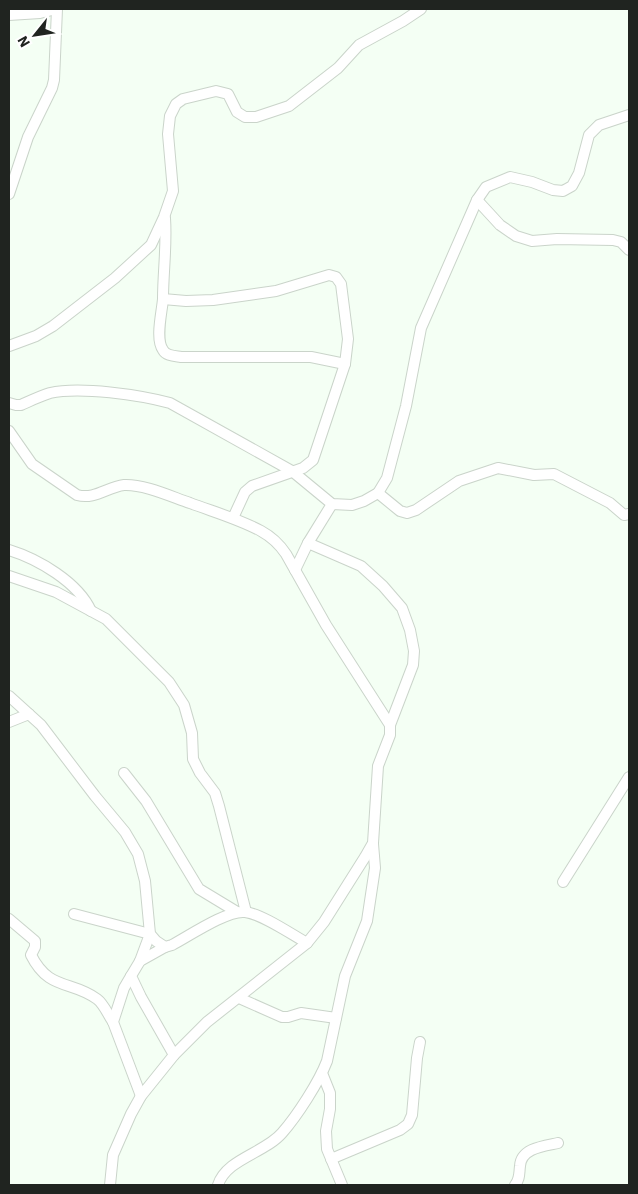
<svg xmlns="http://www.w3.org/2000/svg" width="638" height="1194" font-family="'IBM Plex Sans',sans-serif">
<rect width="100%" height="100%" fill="#f4fff4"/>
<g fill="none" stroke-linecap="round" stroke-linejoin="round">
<defs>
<g id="minor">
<path d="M9,15l31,-2 16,-4"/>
<path d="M9,194l19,-57 24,-49 2,-8 3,-71"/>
<path d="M477,200l23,25 16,11 16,5 25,-2 56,1 8,2 8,8"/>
<path d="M165,218c2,27 -2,54 -2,81l23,2 27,-1 63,-9 53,-16 7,2 5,7 7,55 -3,25 -32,96 -10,8 -51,18 -7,6 -12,26"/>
<path d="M163,299c-1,13 -8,40 0,51 3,6 12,6 18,7h130l34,7"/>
<path d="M9,346l27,-10 17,-10 62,-48 36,-33 13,-28 9,-26 -5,-57 2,-18 6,-12 7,-5 33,-8 12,3 9,18 8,5h11l33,-11 49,-38 21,-23 44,-24 18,-12"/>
<path d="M9,403l7,2h5c9,-4 19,-9 29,-12 30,-7 90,2 120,10l122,68 40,33 20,1 12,-4 14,-8 9,-15 19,-72 15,-78 56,-128 9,-13 24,-10 22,5 21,8 10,1 9,-5 7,-13 10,-38 10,-10 30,-10"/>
<path d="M9,431l23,33 45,31c18,5 30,-8 47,-10 20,-1 48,12 66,18 24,9 49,16 71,28 11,6 19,14 25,23l40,71 64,100v10l-12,31 -5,77 -8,14 -41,65 -17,21 -100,79 -33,33 -33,41 -10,18 -18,41 -3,30"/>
<path d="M378,493l22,18 7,2 9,-3 43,-29 39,-13 36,7 20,-1 56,29 14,12 5,-1"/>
<path d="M308,543l53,23 22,20 19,22 8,22 4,21 -1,14 -23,60"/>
<path d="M9,550c29,9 69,32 82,61"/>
<path d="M295,570l13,-27 24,-39"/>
<path d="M9,576l47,16 50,27 63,63 15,23 8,28 1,26 7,14 15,20 4,13 27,106"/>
<path d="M9,696l32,29 54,71 30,36 13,22 7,27 5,53 6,7 9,6 7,-2c17,-9 55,-35 73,-33 17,2 46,22 62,31"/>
<path d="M9,722l20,-8"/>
<path d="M124,773l22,28 53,88 38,23"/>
<path d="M563,882l66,-105"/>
<path d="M74,914l76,20 -10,27"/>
<path d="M9,919l26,22v6l-4,8c18,36 40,25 66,44 7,5 11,16 16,23"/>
<path d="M165,947l-25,14 -9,15 10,21 33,58"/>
<path d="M131,976l-7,12 -11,34 28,74"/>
<path d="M239,998l43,19h6l13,-4 35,5"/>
<path d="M322,1073l8,20v16l-4,22 1,18 15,36"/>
<path d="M331,1159l69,-29 8,-6 4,-9 5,-57 3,-16"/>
<path d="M218,1185c8,-26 47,-32 64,-52 15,-17 37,-51 45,-72l18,-85 22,-55 8,-53 -2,-24"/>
<path d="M515,1185c5,-6 4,-11 5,-19 1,-18 24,-20 38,-23"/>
</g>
</defs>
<use href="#minor" stroke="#cad4ca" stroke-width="12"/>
<use href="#minor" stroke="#fff" stroke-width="10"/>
</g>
<rect width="638" height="1194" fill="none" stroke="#202420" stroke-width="20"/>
<g transform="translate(35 35) rotate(240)" stroke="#ffffff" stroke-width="4" paint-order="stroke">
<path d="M0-4L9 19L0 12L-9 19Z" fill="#202420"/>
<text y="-8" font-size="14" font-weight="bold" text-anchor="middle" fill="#202420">N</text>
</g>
</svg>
